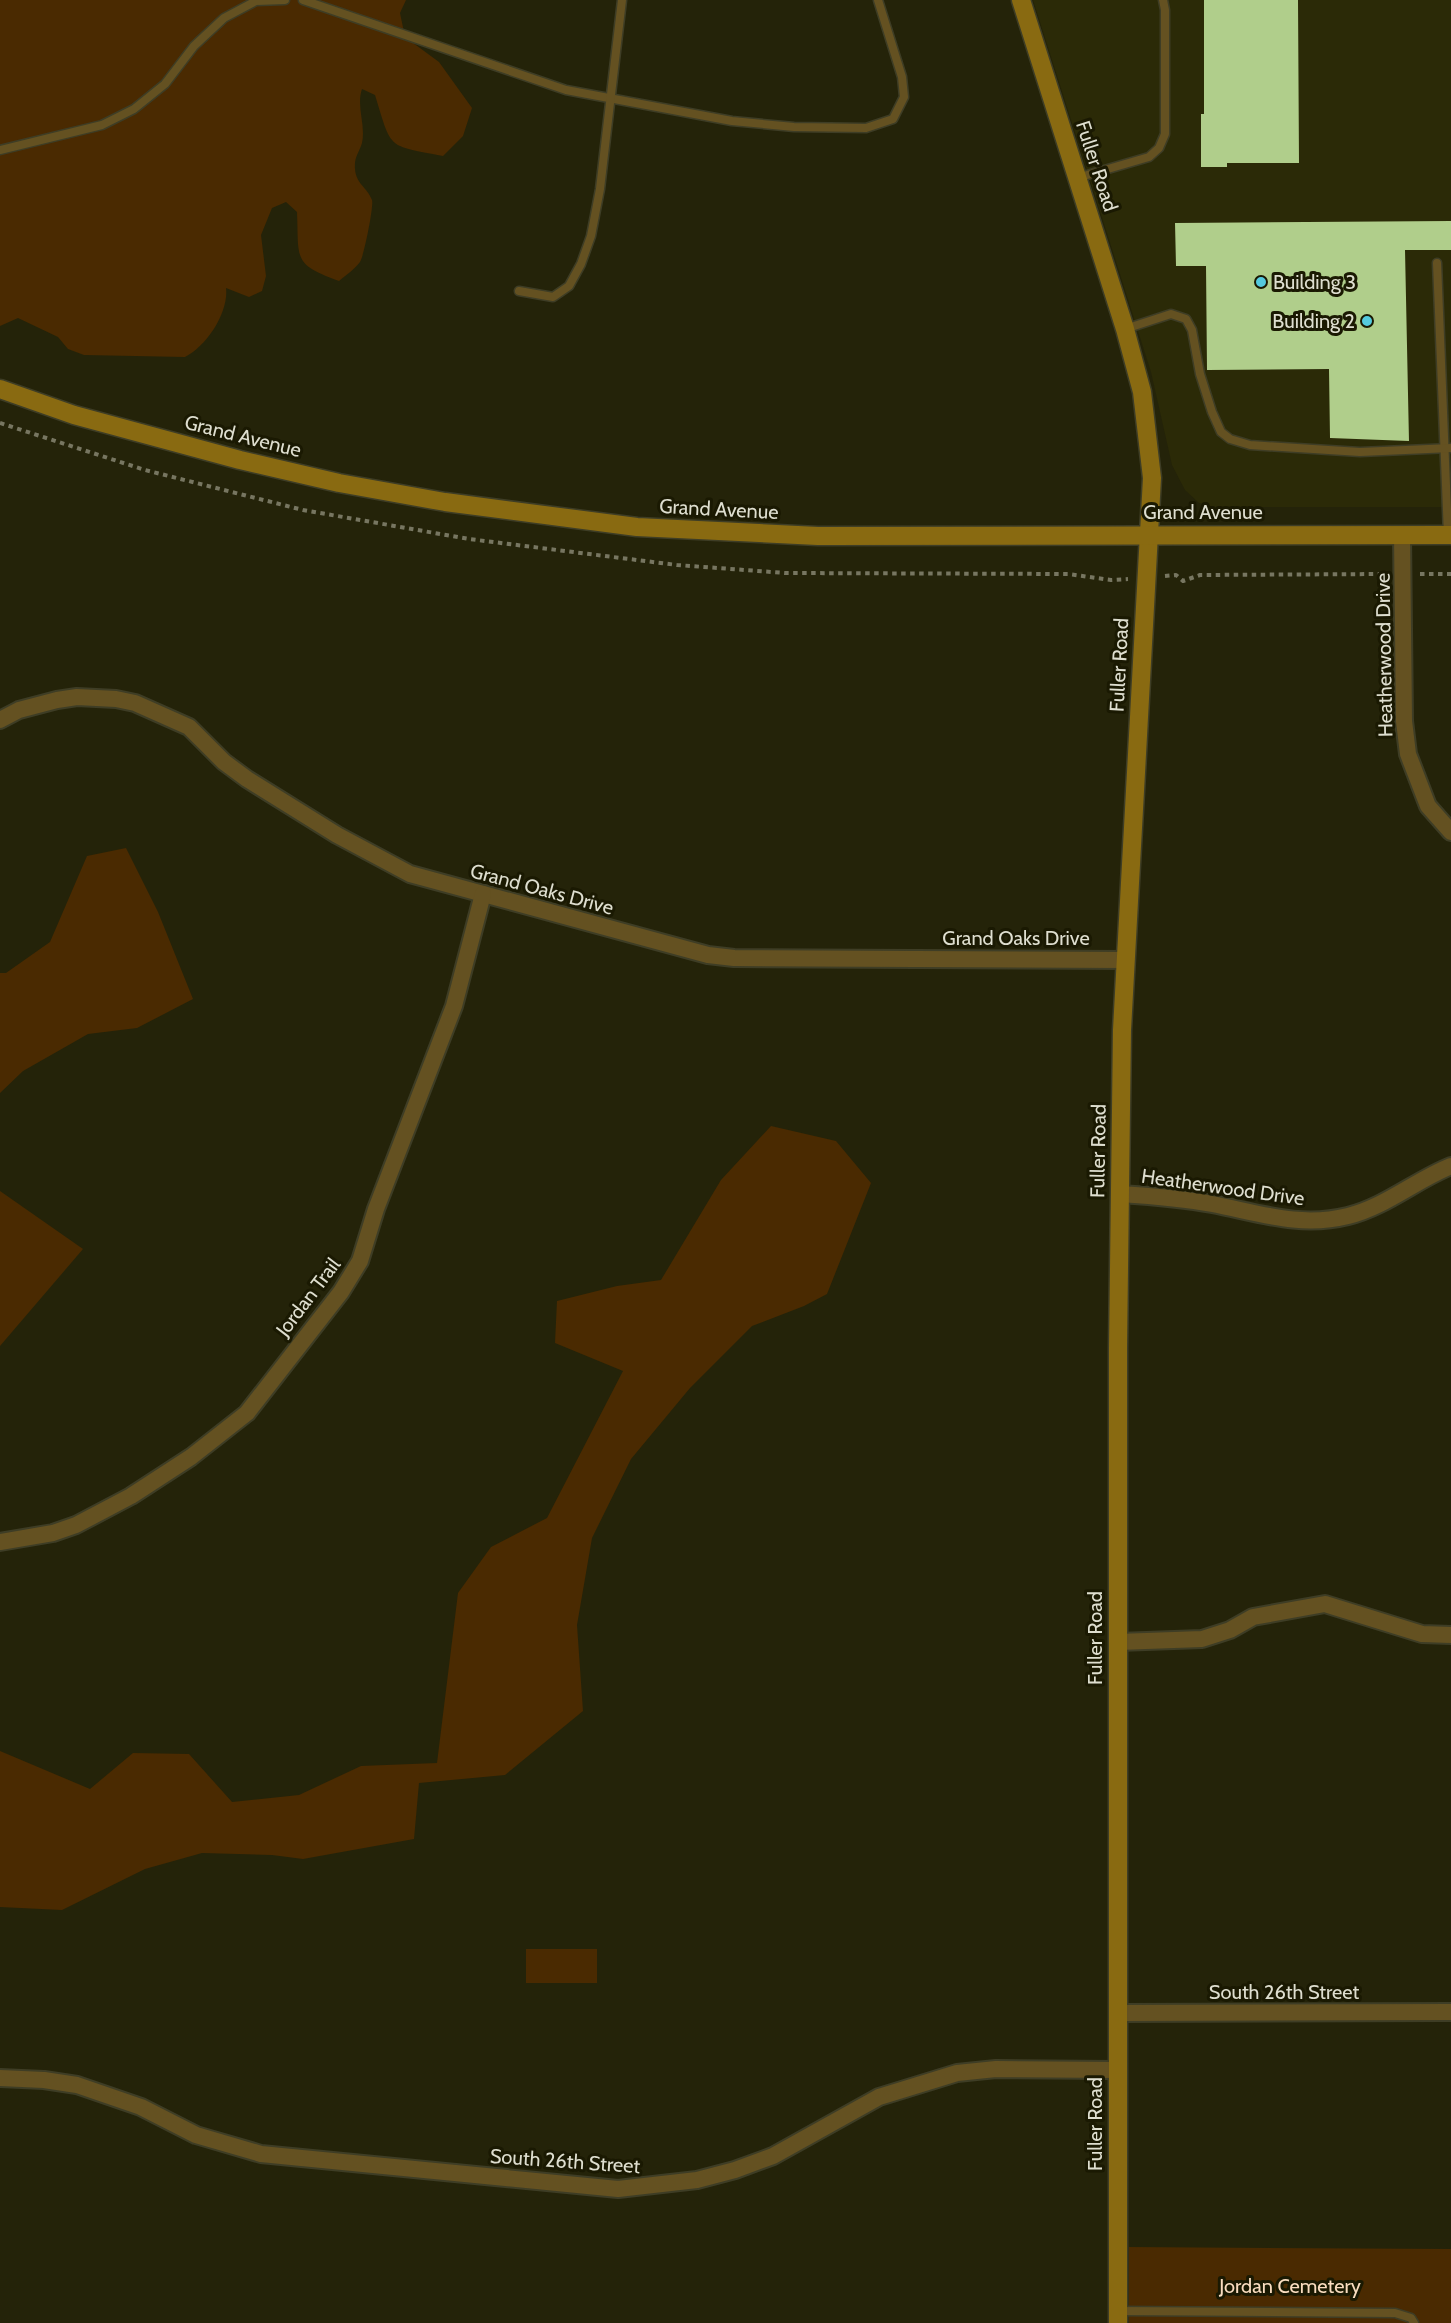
<svg xmlns="http://www.w3.org/2000/svg" width="1451" height="2323" font-family="Cabin,sans-serif">
<rect width="100%" height="100%" fill="#242309"/>
<path fill="#2b2a07" d="M1033,0h418v507h-237l-15,-4 -14,-13 -13,-25 -21,-93z"/>
<g fill="#4a2a01">
<path d="M0,0h406l-6,13 5,24 34,25 33,46 -9,28 -20,20c-57,-11 -51,-6 -68,-61l-13,-6c-6,18 4,35 0,54 -3,10 -8,14 -7,26 1,15 12,18 17,31 2,6 -8,56 -12,62 -5,7 -14,13 -21,19 -47,-17 -40,-22 -42,-69l-11,-10 -14,6 -11,27 5,41 -4,15 -13,6 -23,-9c3,24 -19,58 -41,69l-101,-2 -16,-6 -10,-12 -40,-19 -18,8z"/>
<path d="M126,848l32,64 35,87 -56,29 -49,6 -65,37 -23,22v-120h6l44,-31 37,-86z"/>
<path d="M771,1126l65,15 35,42 -44,111 -23,12 -52,20 -62,62 -59,71 -39,79 -15,87 6,86 -78,64 -86,8 -5,56 -111,20 -31,-4 -70,-2 -57,16 -83,41 -62,-3v-156l90,38 43,-36 56,1 43,48 67,-7 62,-29 76,-3 21,-170 33,-46 56,-29 76,-147 -68,-28 2,-42 60,-15 44,-6 60,-100z"/>
<path d="M0,1191l83,58 -83,97z"/>
<rect x="526" y="1949" width="71" height="34"/>
<path d="M1129,2247l322,2v74h-322z"/>
</g>
<g fill="#b0ce8b">
<path d="M1204,0h94l1,163h-72v4h-26v-53h3z"/>
<path d="M1451,221v29h-46l4,191 -79,-3 -1,-69 -122,1 -1,-104h-30l-1,-43z"/>
</g>
<g fill="none" stroke-linecap="round" stroke-linejoin="round">
<defs>
<g id="lane">
<path d="M303,0l263,90 166,31 62,6 72,1 27,-9 11,-22 -2,-20 -24,-77"/>
<path d="M0,150l102,-25 32,-16 31,-25 29,-38 30,-28 32,-17 29,-1"/>
<path d="M1077,178l72,-21 10,-9 6,-14v-124l-2,-10"/>
<path d="M1437,263l11,272"/>
<path d="M519,291l34,6 16,-11 12,-22 10,-28 9,-47 22,-189"/>
<path d="M1125,329l46,-15 15,5 6,11 8,44 12,38 9,20 9,7 20,6 110,7 91,-4"/>
<path d="M1118,2311l277,2 16,5 3,5"/>
</g>
<g id="street">
<path d="M1402,535l2,186 4,33 20,52 23,26"/>
<path d="M0,720l19,-10 38,-10 20,-3 39,2 19,4 54,24 35,35 23,17 90,56 73,39 298,81 26,3 392,2"/>
<path d="M1120,1194c31,2 61,4 92,10 47,9 88,24 136,12 37,-9 68,-36 103,-50"/>
<path d="M0,1542l53,-9 23,-8 55,-29 60,-39 56,-44 94,-121 19,-31 16,-52 78,-203 29,-112"/>
<path d="M1118,1642l84,-3 28,-9 23,-13 72,-13 97,30 29,1"/>
<path d="M1118,2013l333,-1"/>
<path d="M0,2078l44,2 33,5 64,22 55,28 65,19 357,35 79,-9 38,-10 38,-14 106,-59 78,-24 39,-4 121,1"/>
</g>
<g id="secondary">
<path d="M1021,0l104,329 17,63 10,86 -30,552 -4,318v975"/>
<path d="M0,389l74,26 166,45 99,23 106,19 192,25 181,9 633,-1"/>
</g>
</defs>
<use href="#lane" stroke="#3e3d25" stroke-width="11"/>
<use href="#street" stroke="#3e3d25" stroke-width="20"/>
<use href="#secondary" stroke="#3e3d25" stroke-width="21"/>
<g stroke="#777661" stroke-width="4" stroke-dasharray="4.5 4.5" stroke-linecap="butt">
<path d="M0,423l145,47 158,40 166,29 208,26 108,8 283,1 43,6 17,-1"/>
<path d="M1420,574h31"/>
<path d="M1165,576l11,-1 7,6 17,-6 185,-1"/>
</g>
<use href="#lane" stroke="#645121" stroke-width="8"/>
<use href="#street" stroke="#645121" stroke-width="16"/>
<use href="#secondary" stroke="#896a11" stroke-width="18"/>
</g>
<g fill="#54cade" stroke="#1a1902" stroke-width="2">
<circle cx="1261" cy="282" r="6"/>
<circle cx="1367" cy="321" r="6"/>
</g>
<g text-anchor="middle" stroke-width="6" stroke-linejoin="round" paint-order="stroke">
<g font-size="20" fill="#dedecf" stroke="#1a1902">
<text transform="translate(1097 166) rotate(72)" y="7">Fuller Road</text>
<text transform="translate(243 436) rotate(14)" y="7">Grand Avenue</text>
<text transform="translate(719 509) rotate(3)" y="7">Grand Avenue</text>
<text x="1203" y="519">Grand Avenue</text>
<text transform="translate(1384 655) rotate(-91)" y="7">Heatherwood Drive</text>
<text transform="translate(1119 665) rotate(-87)" y="7">Fuller Road</text>
<text transform="translate(542 889) rotate(15)" y="7">Grand Oaks Drive</text>
<text x="1016" y="945">Grand Oaks Drive</text>
<text transform="translate(1098 1151) rotate(-89)" y="7">Fuller Road</text>
<text transform="translate(1223 1187) rotate(8)" y="7">Heatherwood Drive</text>
<text transform="translate(308 1297) rotate(-53)" y="7">Jordan Trail</text>
<text transform="translate(1095 1638) rotate(-90)" y="7">Fuller Road</text>
<text x="1284" y="1999">South 26th Street</text>
<text transform="translate(1095 2124) rotate(-90)" y="7">Fuller Road</text>
<text transform="translate(565 2161) rotate(4)" y="7">South 26th Street</text>
</g>
<g font-size="20" fill="#dedecf" stroke="#1a1902" text-anchor="start">
<text x="1273" y="289">Building 3</text>
<text x="1355" y="328" text-anchor="end">Building 2</text>
</g>
<g font-size="20" fill="#f9dcbf" stroke="#1a1902">
<text x="1290" y="2293">Jordan Cemetery</text>
</g>
</g>
</svg>
